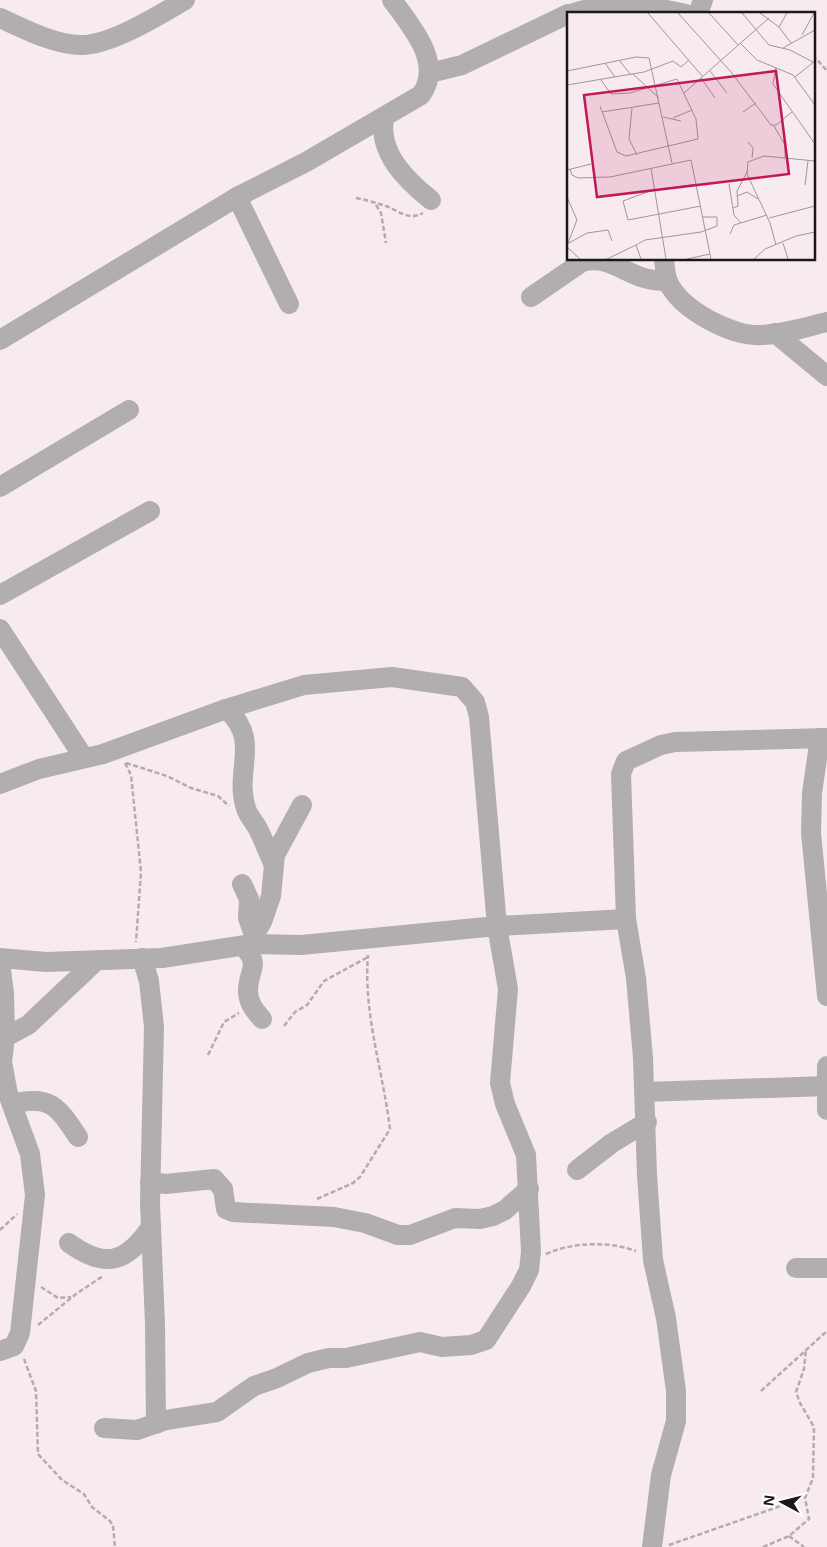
<svg xmlns="http://www.w3.org/2000/svg" width="827" height="1547" font-family="'Noto Sans',sans-serif">
<rect width="100%" height="100%" fill="#f7ebef"/>
<g fill="none" stroke-linecap="round" stroke-linejoin="round">
<g stroke="#b4abae" stroke-width="2.5" stroke-dasharray="5 2.5" stroke-linecap="butt">
<path d="M813,55l14,16"/>
<path d="M356,198c10,2 21,5 30,8 13,5 23,15 37,7"/>
<path d="M376,205l5,8 5,30"/>
<path d="M125,763l6,12 10,97 -5,70"/>
<path d="M126,763l41,13 24,12 27,8 11,10"/>
<path d="M284,1026l11,-14 12,-7 17,-24 44,-24"/>
<path d="M208,1055l16,-33 15,-9"/>
<path d="M317,1199l36,-16 7,-6 30,-48c-7,-58 -27,-116 -22,-174"/>
<path d="M0,1230l17,-16"/>
<path d="M546,1254c27,-12 62,-13 90,-3"/>
<path d="M41,1287l17,11 13,-1"/>
<path d="M38,1325l38,-31 27,-18"/>
<path d="M24,1359l12,32 2,63 24,26 22,14 8,13 18,14 3,5 2,21"/>
<path d="M761,1391l66,-60"/>
<path d="M789,1536l15,11"/>
<path d="M669,1545l126,-44 9,-6"/>
<path d="M763,1547l26,-11 20,-17 -4,-21 8,-20 1,-51 -14,-24 -4,-11 8,-23 2,-20"/>
</g>
<g stroke="#b1adb1" stroke-width="20">
<path d="M570,14c46,-14 70,-10 116,0"/>
<path d="M698,14l5,-14"/>
<path d="M0,18c25,11 52,26 80,27 30,1 79,-30 105,-45"/>
<path d="M430,73l32,-8 106,-51"/>
<path d="M384,118c-6,35 22,62 47,82"/>
<path d="M237,197l52,107"/>
<path d="M664,259c1,7 1,16 4,23 13,28 64,55 94,53 23,-1 44,-8 65,-13"/>
<path d="M531,297l51,-35c22,-7 39,8 59,15 9,3 18,4 27,4"/>
<path d="M775,333l52,43"/>
<path d="M0,340l237,-143 69,-35 115,-67c23,-32 -10,-69 -29,-95"/>
<path d="M0,487l129,-77"/>
<path d="M0,595l150,-84"/>
<path d="M0,629l84,129"/>
<path d="M226,709c37,31 6,64 21,102 3,7 9,13 12,20 5,10 9,21 14,32"/>
<path d="M820,738l-8,55 -1,40 16,163"/>
<path d="M0,784l39,-15 64,-15 123,-45 78,-24 88,-8 70,10 13,15 4,15 18,209 11,63 -8,94 5,21 21,51 5,97 -2,18 -8,16 -35,54 -15,5 -29,2 -22,-5 -74,16h-17l-21,5 -31,15 -23,8 -37,26 -51,8 -29,10 -33,-2"/>
<path d="M242,884l7,15 -1,19 6,17"/>
<path d="M252,944l2,-9 8,-13 9,-26 4,-41 27,-50"/>
<path d="M243,946c19,20 5,23 5,45 0,12 7,20 14,28"/>
<path d="M0,958l46,4 116,-4 90,-14 49,1 196,-19 129,-7"/>
<path d="M142,958l7,23 5,46 -4,176 5,121 1,100"/>
<path d="M0,962l4,31 1,44 -3,25 6,32 22,60 5,41 -15,138 -6,13 -14,5"/>
<path d="M0,1040l28,-15 68,-64"/>
<path d="M827,1066v44"/>
<path d="M645,1092l182,-6"/>
<path d="M12,1104c38,-10 46,3 66,33"/>
<path d="M577,1170l35,-27 35,-21"/>
<path d="M150,1182l16,2 48,-5 9,10 3,20 7,3 101,5 31,6 33,12h12l45,-17 25,1 13,-3 12,-6 24,-21"/>
<path d="M69,1243c37,27 58,19 82,-16"/>
<path d="M796,1268h31"/>
<path d="M652,1547l9,-72 15,-54v-30l-10,-73 -13,-58 -6,-85 -4,-117 -7,-80 -10,-59 -5,-145 5,-13 35,-16 14,-3 152,-4"/>
</g>
</g>
<g transform="translate(567 12)">
<rect width="248" height="248" fill="#f7ebef"/>
<path fill="none" stroke="#9f9799" stroke-width="1" d="M81,1l55,64M111,1l53,59 40,53h5l16,-13M142,1l29,32M175,1l27,32 21,5 23,12M193,1l19,14 12,16M212,15l8,-14M235,23l12,-22M173,31l17,17 36,15 22,30M216,36l32,-18M52,48l12,15M38,51l10,14M209,55l-3,17 42,60M0,59l69,-14 13,1 23,105M143,59l17,22M66,62l26,24M228,65l20,-16M134,66l14,20M0,73l77,-13 29,-11 8,6 8,-7M117,81l85,-75M33,94l17,46 9,4 72,-17 -2,-20 -19,-40 -47,14 -19,1 -10,-14M65,96l-3,31 8,16M35,100l57,-9M176,100l13,-9M96,105l18,4M106,106l19,-8M207,114l11,19v13M181,130l5,6 -1,10M84,156l15,91M3,157l2,6 6,3 32,-1 81,-17 20,99M0,158l24,-6M130,172l-47,7 -27,10 5,19 73,-14M162,172l5,31 7,8M238,173l3,-24M170,184l10,-4 11,7M0,185l10,23 -9,23M166,196l5,-2 -1,-15 10,-19M202,206l46,-12M163,222l4,-9 33,-10M216,231l5,16M0,232l20,-11 21,-3 4,11M209,233l-6,-22 -23,-49 1,-12 16,-6 51,5M0,235l13,12M40,247l29,-14M74,247l-5,-14 9,-5 56,-8 16,-6v-9h-14M120,247l23,-5M187,247l11,-10 31,-13 19,-4"/>
<path fill="#c2185b" fill-opacity="0.15" stroke="#c2185b" stroke-width="2.5" d="M209,59l13,103 -192,23 -13,-102z"/>
<rect width="248" height="248" fill="none" stroke="#1c1819" stroke-width="2.5"/>
</g>
<g transform="translate(782 1502) rotate(277)" stroke="#ffffff" stroke-width="4" paint-order="stroke">
<path d="M0-4L9 19L0 12L-9 19Z" fill="#1c1819"/>
<text y="-8" font-size="14" font-weight="bold" text-anchor="middle" fill="#1c1819">N</text>
</g>
</svg>
